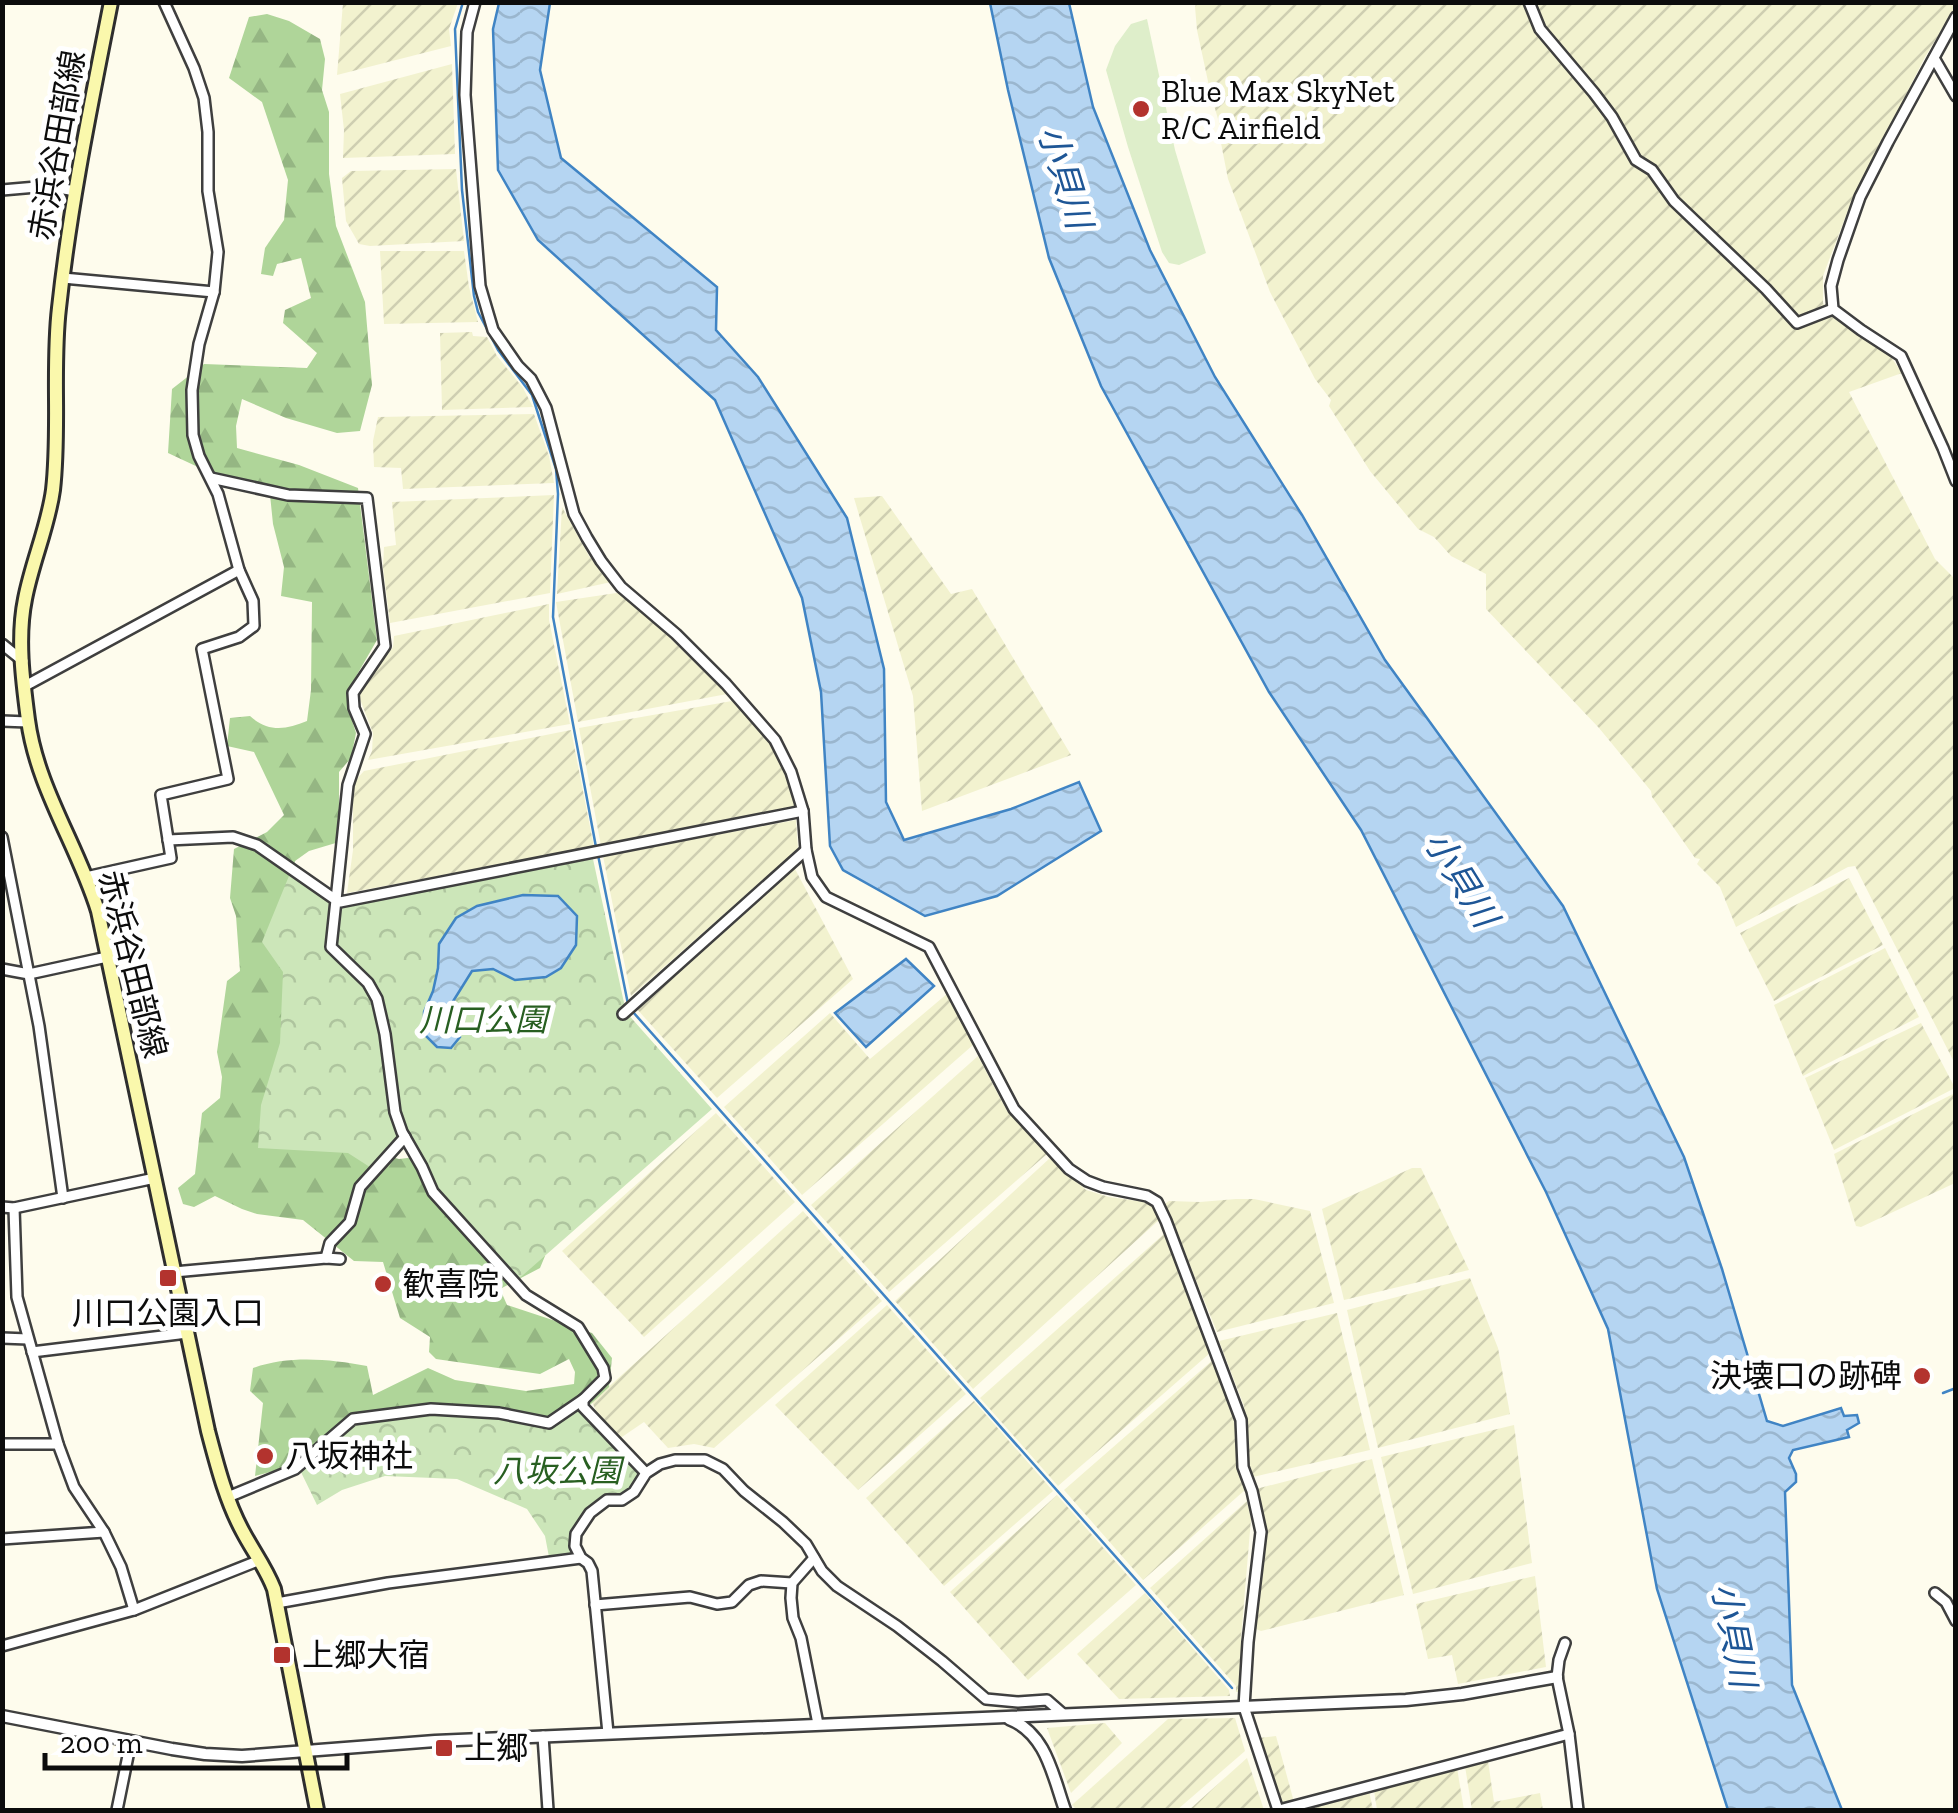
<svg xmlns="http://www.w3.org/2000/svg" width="1958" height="1813" font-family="'Zilla Slab','Noto Sans JP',serif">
<defs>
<pattern id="farmland-furrows" width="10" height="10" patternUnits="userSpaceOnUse" patternTransform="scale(2.5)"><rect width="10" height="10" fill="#f2f2cf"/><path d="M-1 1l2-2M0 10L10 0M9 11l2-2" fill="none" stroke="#ceceb1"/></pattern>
<pattern id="forest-firs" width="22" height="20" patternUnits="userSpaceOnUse" patternTransform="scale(2.5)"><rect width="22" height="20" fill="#afd599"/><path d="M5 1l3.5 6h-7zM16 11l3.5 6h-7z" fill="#95b683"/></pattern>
<pattern id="park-crowns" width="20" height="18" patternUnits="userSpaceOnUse" patternTransform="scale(2.5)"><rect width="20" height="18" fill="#cce6b9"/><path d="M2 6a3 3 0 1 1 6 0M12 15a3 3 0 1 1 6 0" fill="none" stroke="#aec49e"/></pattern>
<pattern id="water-waves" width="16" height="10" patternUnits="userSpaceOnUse" patternTransform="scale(2.5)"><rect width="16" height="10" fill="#b5d5f2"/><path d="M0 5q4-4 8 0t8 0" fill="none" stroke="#9ab6ce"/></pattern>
</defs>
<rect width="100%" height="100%" fill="#fefced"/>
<g fill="url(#farmland-furrows)">
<path d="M1197,2l758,1v5l-30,49 -75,148 -27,71v27l9,13 59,41 11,16 -53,19 86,167 20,20v485l-100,-198 -7,1 -112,60 -16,-40 -23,-23 3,-5 -5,-1 -43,-61 -1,-6 -52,-63 -113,-119v-35l-35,-18 -17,-19 -16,-8 -48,-58 -41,-65 2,-6 -16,-21 -45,-87 -42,-113 -8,-41 2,-5 -12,-42 2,-2 -3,-3 -12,-56 -2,-23z"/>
<path d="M343,3h115l-9,26 2,17 -114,29z"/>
<path d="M452,64l3,90 -112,4 1,-28 -4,-36z"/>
<path d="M456,169l8,72 -94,5 -11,-2 -13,-23 -4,-43 9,-7z"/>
<path d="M380,251h84l5,36 9,35 -94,2z"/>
<path d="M472,332l1,4 14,1 10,19 26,32 10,19 -91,3 -2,-77z"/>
<path d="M534,414l15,42 5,27 -151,6 -2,-21 -27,-1 -1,-26 5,-24z"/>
<path d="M554,495l-4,98 -160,30 -7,-56 1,-20 12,-2 -4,-43z"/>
<path d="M882,496l69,98 21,-5 99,166 -149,56 -9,-115 -59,-198z"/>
<path d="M562,507l27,49 22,26 -54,12z"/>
<path d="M623,592l104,102 -149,28 -22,-120z"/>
<path d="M549,604v16l21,104 -202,36 4,-9 1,-18 -15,-39 35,-47 1,-11z"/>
<path d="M732,701l36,39 11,18 10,20 7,29 -195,39 -22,-118z"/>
<path d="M571,730l23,117 -247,46 6,-43v-56l2,-13 9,-10z"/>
<path d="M796,820l2,29 -167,147 -28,-140z"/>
<path d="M794,867l59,112 -136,119 -81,-90z"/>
<path d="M1849,878l34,67 -109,56 -34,-68z"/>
<path d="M1885,948l34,69 -116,59 -29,-71z"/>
<path d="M948,993l25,52 -171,150 -78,-88 106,-94 40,46z"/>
<path d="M1921,1023l34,65 -121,62 -29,-72z"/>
<path d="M978,1056l29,55 40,43 -158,138 -78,-87z"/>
<path d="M1955,1093v90l-94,44 -5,-1 -22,-72z"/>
<path d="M716,1113l79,89 -151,135 -82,-86z"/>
<path d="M1050,1158l36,32 23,7 35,5 9,5 6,13 -186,169 -78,-88z"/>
<path d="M1412,1168h9l48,102 -125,30 -22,-91z"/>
<path d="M1236,1199h18l56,12 24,92 -117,29 -52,-128 4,-3 31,1z"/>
<path d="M803,1211l79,90 -168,147 -20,-4 -26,4 -24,-26 -25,17 -20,-22 -7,-15z"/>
<path d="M1164,1234l46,119 -152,133 -78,-88z"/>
<path d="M1470,1278l28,70 12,66 -132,34 -31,-138z"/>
<path d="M887,1305l79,89 -108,96 -83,-85z"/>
<path d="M1337,1313l33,137 -117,27 -5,-15 -4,-56 -25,-65z"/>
<path d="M1214,1359l17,43 6,32v29l8,27 -102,90 -79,-90z"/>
<path d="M974,1401l79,90 -109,95 -78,-88z"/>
<path d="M1514,1425l18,138 -119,31 -32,-137z"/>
<path d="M1372,1459l32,136 -143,36 -8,-3 9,-95v-22l-6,-22z"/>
<path d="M1057,1495l79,90 -108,95 -78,-88z"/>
<path d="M1247,1501l4,18 -10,119v54h-5v-6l-86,-98z"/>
<path d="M1535,1576l11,91 -88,17 -6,-29 -24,4 -12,-55z"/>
<path d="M1145,1593l84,97 1,6 -111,3 -42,-45z"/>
<path d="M1235,1718l10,33 -68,59h-100l-5,-5 96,-86z"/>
<path d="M1105,1723l17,20 -51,50 -24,-65z"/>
<path d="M1276,1736l18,66 -14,3 -21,-67z"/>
<path d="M1247,1758l17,52h-75z"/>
<path d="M1488,1761l6,41 46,-9 3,17h-71l-7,-44z"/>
<path d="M1457,1768l7,42h-87l-3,-20z"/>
<path d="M1369,1791l4,19h-78z"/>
</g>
<path fill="url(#forest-firs)" d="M267,14l22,7 31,18 5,20 -3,31 7,22v62l7,52 29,76 7,83 -12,46 -23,2 -51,-15 -44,-19 -6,27 1,22 62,17 59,23 19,152 -30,52 1,16 8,25 -5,25 -12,14v70l-30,9 -14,10 -4,28 89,265 19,5 33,-4 113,101 -5,12 -40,21 7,16 85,28 20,25 -3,29 -34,32 -248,38 -72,19 8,-73 -13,-12 3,-23c36,-13 77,-9 114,-2l6,29 55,-27 27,12 71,11 48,-7 1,-12 -6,-13 -29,15 -104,-15 -7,-7 1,-15 -30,-19 -17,-56 -29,-1 -51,-41 -46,-6 -15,-5 -27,-13 -21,11 -11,-3 -5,-16 17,-14 7,-61 18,-15 2,-21 -5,-25 10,-71 13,-10 -4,-55 -6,-18 4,-49 33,-17 17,-17 -30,-63 -27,-6 3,-28 20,-2c17,16 36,14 57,5l4,-31 1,-88 -31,-6 3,-29 -11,-43 -4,-39 -54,-10 -47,-22 4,-64 32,-25 103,4 10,-15 -34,-30 2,-13 26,-12 -10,-40 -24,6 -4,12 -12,-2 4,-26 19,-28 4,-40 -26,-78 -33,-24 20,-61z"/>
<g fill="url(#park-crowns)">
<path d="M593,859l33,153 86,97 -198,174 -65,-72 -47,-78 -26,38 -28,-18 -90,-5 3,-43 19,-62 3,-71 -21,-30 29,-71 45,34z"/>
<path d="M605,1378l-22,29 63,66 -12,19 -45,18 -17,33 1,12 -24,2 -4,-21 -18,-27 -70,-30 -72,-3 -43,14 -25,15 -19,-39 53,-43 81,-12 64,4 53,8z"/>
</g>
<path fill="#deeeca" d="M1147,19l28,131 31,103 -27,12 -10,-2 -7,-11 -34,-105 -22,-77 9,-24 16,-22z"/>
<g fill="url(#water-waves)" stroke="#4084c4" stroke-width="2.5">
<path d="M499,3h51l-10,67 21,88 156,129 -1,43 42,47 89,141 37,151 2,133 18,38 107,-31 68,-27 22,49 -104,65 -72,20 -82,-46 -13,-24 -9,-154 -19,-94 -87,-198 -177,-160 -40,-70 -5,-141z"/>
<path d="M990,3h79l24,104 57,143 65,127 87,138 83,145 178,246 121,251 38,112 45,152 16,5 58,-18 3,8 13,-1 2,8 -12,7 2,7 -56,13 -4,8 7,16v8l-11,10 7,193 50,125h-114l-71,-221 -49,-260 -62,-137 -185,-362 -92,-138 -168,-306 -52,-128 -41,-168z"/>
<path d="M523,895l35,1 19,20 -1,29 -15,23 -15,9 -31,3 -22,-11 -21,2 -20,32 -1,12 6,8 3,14 -9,11 -14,-1 -13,-13v-22l9,-21 5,-23 1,-24 17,-26 21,-12z"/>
<path d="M906,959l28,27 -68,61 -31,-34z"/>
</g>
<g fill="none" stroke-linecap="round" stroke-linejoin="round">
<g stroke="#4084c4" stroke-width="2.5">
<path d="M463,2l-8,27 7,161 12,106 4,16 20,38 34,45 24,74 2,25 -5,123 43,230"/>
<path d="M598,855l30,149"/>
<path d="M633,1012l599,676"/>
<path d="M1943,1393l13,-5"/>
</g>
<defs>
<g id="minor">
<path d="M475,2l-8,30 -2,63 15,191 13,44 25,36 13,13 15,29 28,106 13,24 14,23 20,26 55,47 50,50 49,56 16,32 12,39 3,39 6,27 14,20 103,50 85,162 55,60 18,12 16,6 44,9 10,6 9,19 75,199 2,47 9,24 9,41 -13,110 -4,65 34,103"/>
<path d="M1529,2l11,27 54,64 18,24 24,43 16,10 22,31 92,88 31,34 36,-14"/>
<path d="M1956,17l-68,125 -28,55 -22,63 -7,26 2,23 28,21 40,26 42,92 13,33"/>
<path d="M1934,58l22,38"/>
<path d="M2,190l46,-4 27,5"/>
<path d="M63,278l151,14"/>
<path d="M211,478l77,17 79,3 18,148 -32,47 1,15 11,26 -17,51 -12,115 4,2 463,-91"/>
<path d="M2,644l21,17"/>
<path d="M25,686l214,-116"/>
<path d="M2,721l26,1"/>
<path d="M2,837l37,189 24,172"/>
<path d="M168,840l65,-3 24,8 79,55 -5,47 37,36 9,16 8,35 10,78 7,20 20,35 11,25 93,103 52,32 25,41 2,10 -22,22v7l63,66"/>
<path d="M86,877l85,-19 -10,-63 67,-16 -26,-130 37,-12 15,-11 -1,-25 -14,-31 -21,-76 -19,-38 -6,-21 -1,-45 7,-46 15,-52 4,-40 -10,-61v-59l-4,-34 -10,-30 -30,-66"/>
<path d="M2,969l27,5 78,-17"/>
<path d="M623,1014l183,-164"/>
<path d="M2,1207l12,1 141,-30"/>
<path d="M14,1208l3,89 41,147 16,43 30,45 17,35 13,43"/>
<path d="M326,1258l4,-15 20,-21 10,-35 45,-50"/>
<path d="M174,1272l152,-14 14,1"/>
<path d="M2,1338l26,1"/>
<path d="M32,1352l155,-19"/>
<path d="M2,1444h56"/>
<path d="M228,1497l67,-28 58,-50 78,-10 68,4 50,10 35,-24"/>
<path d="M2,1539l102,-7"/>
<path d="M814,1558l-22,25 -1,15 2,20 8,20 17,86"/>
<path d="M1935,1593l11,9 10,19"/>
<path d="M277,1603l111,-20 193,-25"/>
<path d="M595,1605l95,-8 27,7 15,-2 17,-17 12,-4 31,2"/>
<path d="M1565,1643l-6,17 -2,17 12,57 9,76"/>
<path d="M2,1646l132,-36 126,-50"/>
<path d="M608,1733l-16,-162 -4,-8 -7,-5 -6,-12 1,-12 14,-21 17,-13h15l12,-8 12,-19 14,-9 15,-4h30l18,9 21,22 39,31 23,22 16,27 15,15 60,40 45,35 44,38 32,3 29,-2 16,14"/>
<path d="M543,1736l5,74"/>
<path d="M117,1810l14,-69"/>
<path d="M1279,1810l290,-76"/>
</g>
<g id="tertiary">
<path d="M2,1716l170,33 33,5 37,2 193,-15 971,-41 56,-6 95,-17"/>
<path d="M1009,1719c37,14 44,57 56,91"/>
</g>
<path id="secondary" d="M111,2c-20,102 -41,203 -52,306 -7,60 1,121 -6,182 -5,37 -21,72 -28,109 -8,39 -2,83 3,121 9,68 50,126 70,191l110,520c9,34 18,70 35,101 10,19 23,36 31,57l43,221"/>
</defs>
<use href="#minor" stroke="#3f3f3f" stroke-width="14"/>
<use href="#tertiary" stroke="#3f3f3f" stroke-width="15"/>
<use href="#secondary" stroke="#2e2e2e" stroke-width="18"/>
<use href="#minor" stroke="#fff" stroke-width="9"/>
<use href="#tertiary" stroke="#fff" stroke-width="10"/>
<use href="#secondary" stroke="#faf8ac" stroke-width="12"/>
</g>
<g fill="#b3332e" stroke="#fff" stroke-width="4">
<circle cx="1141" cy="109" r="10"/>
<rect x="158" y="1268" width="20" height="20" rx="5"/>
<circle cx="383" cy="1284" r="10"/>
<circle cx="1922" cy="1376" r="10"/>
<circle cx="265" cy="1456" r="10"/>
<rect x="272" y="1645" width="20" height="20" rx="5"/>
<rect x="434" y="1738" width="20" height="20" rx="5"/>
</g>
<g text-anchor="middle" stroke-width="10" stroke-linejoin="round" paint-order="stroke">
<g font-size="32" fill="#0c0c0c" stroke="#fff" text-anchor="start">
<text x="1161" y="102">Blue Max SkyNet<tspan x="1161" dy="37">R/C Airfield</tspan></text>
<text x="403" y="1295">歓喜院</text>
<text x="168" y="1324" text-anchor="middle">川口公園入口</text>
<text x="1902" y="1387" text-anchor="end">決壊口の跡碑</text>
<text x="285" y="1467">八坂神社</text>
<text x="302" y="1666">上郷大宿</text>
<text x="464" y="1759">上郷</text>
</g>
<g font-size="32" fill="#0c0c0c" stroke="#fff">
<text transform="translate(57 145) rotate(-80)" y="11">赤浜谷田部線</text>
<text transform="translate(133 964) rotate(76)" y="11">赤浜谷田部線</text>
</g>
<g font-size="32" font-style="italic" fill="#285f21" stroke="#fff">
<text x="483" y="1031">川口公園</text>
<text x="557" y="1482">八坂公園</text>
</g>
<g font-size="35" font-style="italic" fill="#1e5696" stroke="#fff">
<text transform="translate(1065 177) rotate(73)" y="12">小貝川</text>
<text transform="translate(1461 879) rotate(58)" y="12">小貝川</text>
<text transform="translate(1734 1635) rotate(79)" y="12">小貝川</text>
</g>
</g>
<rect width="1958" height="1813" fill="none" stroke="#0c0c0c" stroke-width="10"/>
<path d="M45 1753v15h302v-15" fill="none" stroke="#0c0c0c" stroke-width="5"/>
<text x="60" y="1753" font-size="30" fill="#0c0c0c" stroke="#ffffff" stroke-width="8" paint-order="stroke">200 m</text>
</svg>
